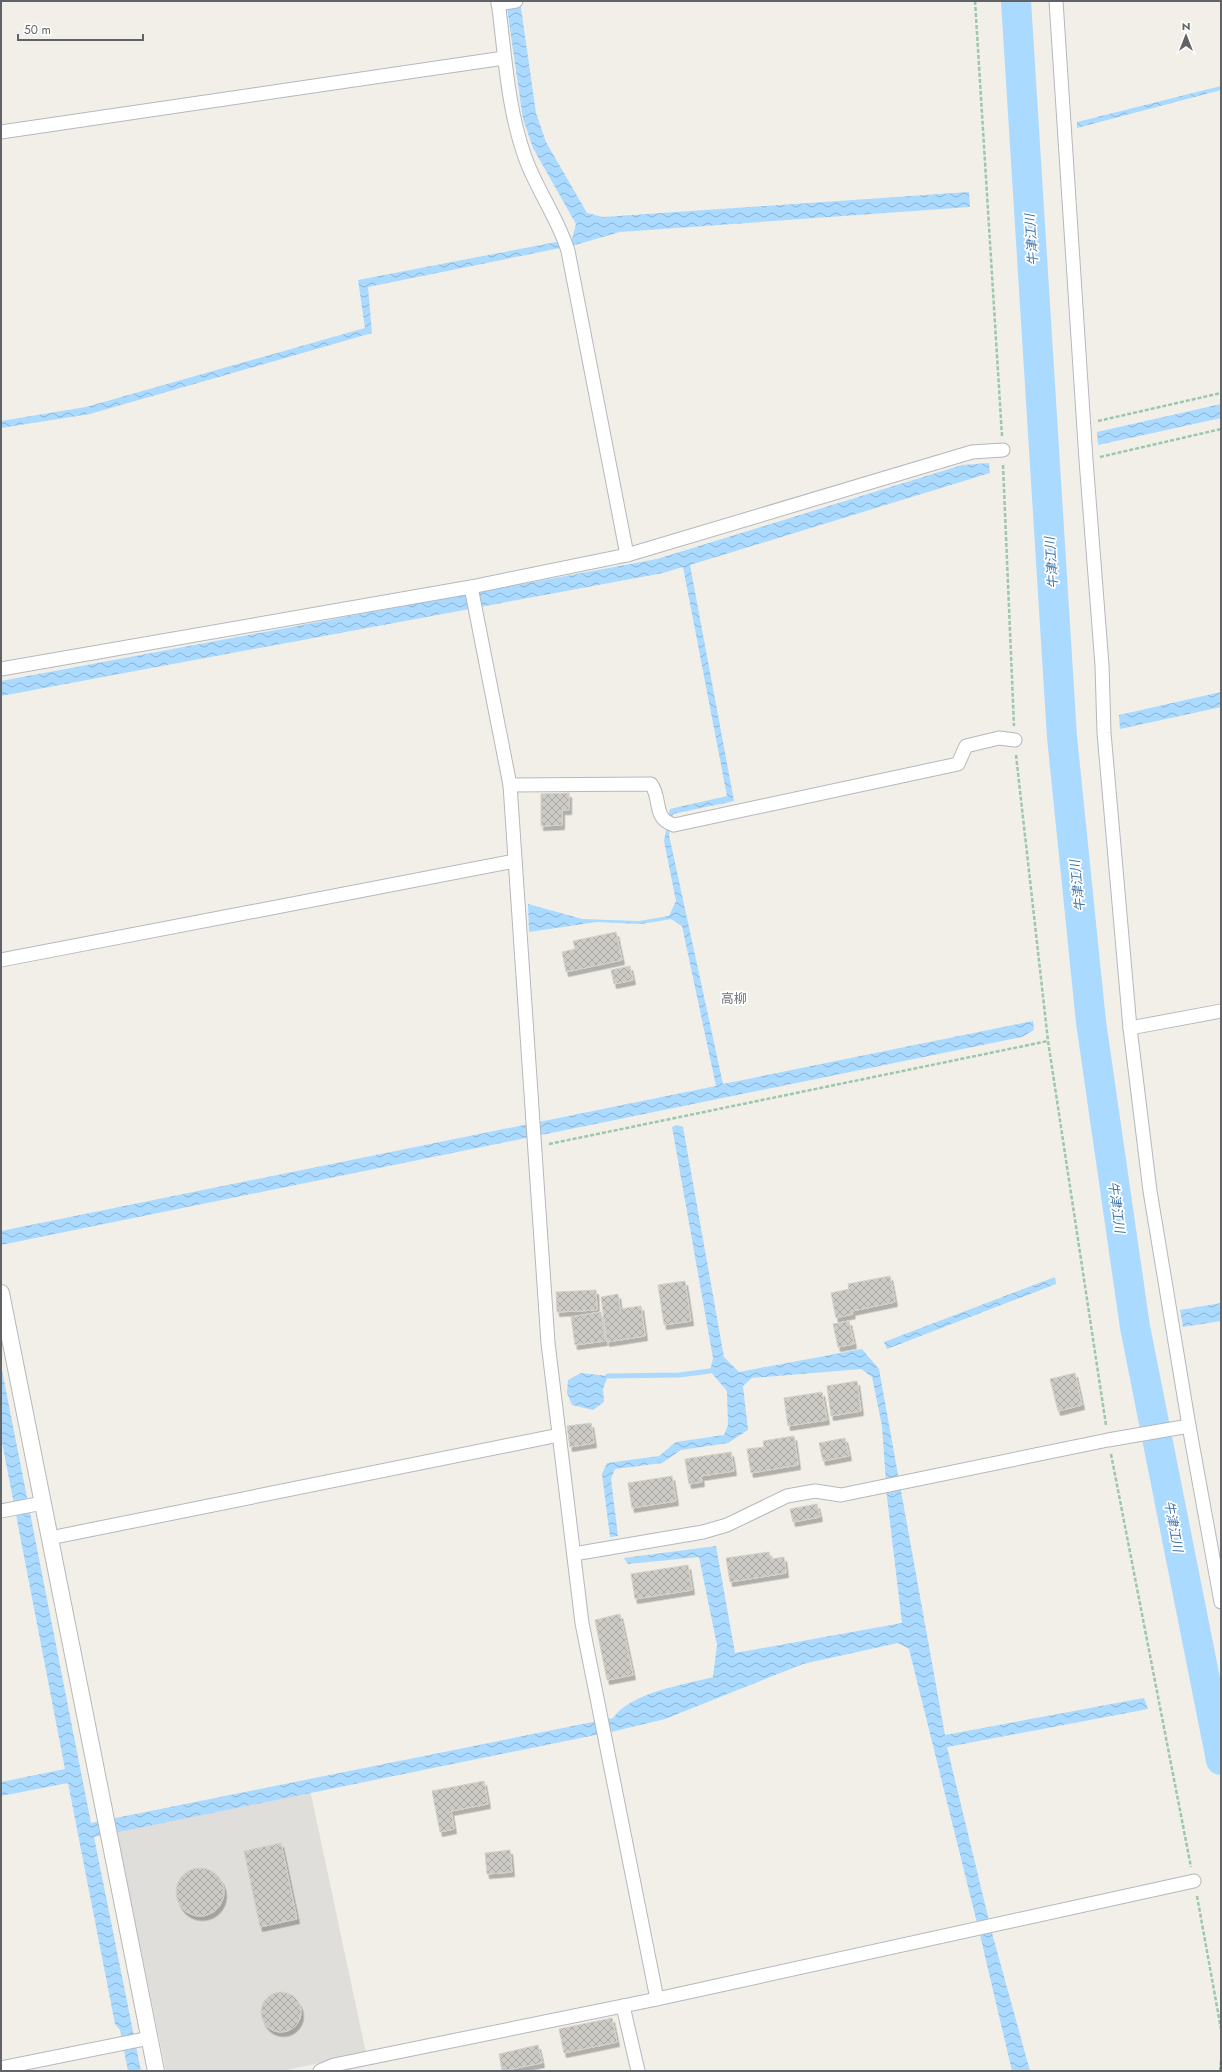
<svg xmlns="http://www.w3.org/2000/svg" width="1222" height="2072" font-family="Jost,'Noto Sans JP',sans-serif">
<defs>
<pattern id="water-waves" width="16" height="10" patternUnits="userSpaceOnUse"><rect width="16" height="10" fill="#aadaff"/><path d="M0 5q4-4 8 0t8 0" fill="none" stroke="#8eb4d2"/></pattern>
<pattern id="building-cross-hatch" width="8" height="8" patternUnits="userSpaceOnUse"><rect width="8" height="8" fill="#cccac5"/><path d="M0 0l8 8M0 8l8-8" fill="none" stroke="#a9a8a4"/></pattern>
<filter id="shadow"><feDropShadow dx="2.5" dy="4.5" stdDeviation="0" flood-color="#0004"/></filter>
</defs>
<rect width="100%" height="100%" fill="#f1efe8"/>
<path fill="#e0deda" d="M309,1785l57,268 -84,18h-116l-51,-246z"/>
<g fill="url(#water-waves)">
<path d="M506,1h14l16,112 10,29 41,71 16,4 366,-25 1,15 -350,25 -45,13 -207,42 4,46 -282,81 -89,14v-7l85,-14 279,-79 -7,-48 214,-41 4,-15 -43,-76 -10,-29z"/>
<path d="M1221,86v4l-144,38v-6z"/>
<path d="M1221,404v14l-123,27 -1,-13z"/>
<path d="M989,463l1,10 -300,92 44,236 -61,13 -4,21 54,249 310,-63 1,9 -12,7 -1021,208v-14l715,-145 -34,-160 -11,-7 -30,5 -44,-2 -68,10 -1,-28 54,15 57,2 30,-5 7,-15 -12,-60 6,-32 57,-13 -44,-229 -20,6 -662,123v-15l656,-122 305,-94z"/>
<path d="M1221,692v15l-101,22 -1,-14z"/>
<path d="M677,1125l6,2 41,230 15,15 123,-23 17,20 66,366 199,-37 4,11 -201,38 45,186 38,138h-18l-32,-136 -71,-286 -11,-6 -95,21 -138,55 -50,12 -521,106 47,234h-13l-8,-41 -5,-6 -47,-241 -67,13v-14l64,-13 -64,-332v-72l90,458 522,-105c19,-26 70,-33 100,-41l4,-32 -18,-88 -71,7 -4,-6 92,-12 19,107 167,-30 -15,-126 -5,-71 -10,-49 -11,-8 -109,9 -9,8 5,44 -20,13 -47,7 -19,13 -47,6 -4,10 7,57 -8,1 -8,-63 5,-11 52,-7 17,-14 48,-7 4,-10 -1,-34 -17,-20 3,-13 -41,-231z"/>
<path d="M1055,1277l1,7 -169,65 -3,-7z"/>
<path d="M1221,1303v18l-38,6 -3,-17z"/>
<path d="M581,1373l27,3 -5,13 1,13 -11,8 -21,-5 -5,-12 1,-13z"/>
</g>
<g fill="none" stroke-linecap="round" stroke-linejoin="round">
<path stroke="#aadaff" stroke-width="5" d="M608,1376l71,-1 31,-4"/>
<path stroke="#aadaff" stroke-width="30" d="M1016,1l46,736 29,285 44,305 86,433"/>
</g>
<g fill="url(#building-cross-hatch)" stroke="#d6d1c6" filter="url(#shadow)">
<path d="M569,793v17h-7v15l-21,1v-32z"/>
<path d="M616,932l6,28 -56,12 -4,-20 13,-3 -2,-8z"/>
<path d="M630,966l3,14 -19,4 -3,-14z"/>
<path d="M890,1276l5,26 -43,9 1,3 -17,4 -5,-25 18,-4 -1,-5z"/>
<path d="M685,1281l6,40 -27,4 -6,-40z"/>
<path d="M596,1290l1,20 -40,2 -1,-20z"/>
<path d="M618,1294l2,15 21,-3 4,30 -38,6 -6,-45z"/>
<path d="M601,1312l4,29 -30,4 -4,-28z"/>
<path d="M849,1321l5,23 -16,3 -5,-23z"/>
<path d="M1075,1373l7,32 -24,6 -8,-32z"/>
<path d="M857,1381l4,30 -30,5 -4,-30z"/>
<path d="M822,1392l5,28 -39,6 -4,-28z"/>
<path d="M591,1423l3,20 -24,4 -3,-21z"/>
<path d="M794,1436l4,29 -47,8 -4,-24 17,-2 -1,-6z"/>
<path d="M845,1438l4,18 -26,5 -4,-18z"/>
<path d="M731,1452l3,19 -33,5 1,6 -13,2 -4,-25z"/>
<path d="M672,1476l4,25 -44,7 -4,-25z"/>
<path d="M817,1504l3,13 -27,5 -3,-13z"/>
<path d="M769,1552l2,7 13,-2 2,16 -56,9 -4,-24z"/>
<path d="M688,1565l4,25 -57,9 -4,-25z"/>
<path d="M620,1614l13,61 -26,5 -12,-60z"/>
<path d="M484,1781l4,23 -37,7 3,18 -14,3 -8,-41z"/>
<path d="M281,1843l16,76 -37,8 -16,-76z"/>
<path d="M510,1850l2,22 -25,2 -2,-21z"/>
<circle cx="200" cy="1892" r="24"/>
<circle cx="281" cy="2012" r="20"/>
<path d="M612,2018l5,24 -53,11 -5,-24z"/>
<path d="M538,2045l4,18 -40,8 -3,-17z"/>
</g>
<g fill="none" stroke-linecap="round" stroke-linejoin="round">
<defs>
<g id="minor">
<path d="M498,1c7,52 9,106 27,156 11,32 33,61 43,94l59,304"/>
<path d="M1056,1l30,459 16,205 2,68 26,295 20,163 39,235 32,176"/>
<path d="M498,4l18,-3"/>
<path d="M1,132l503,-74"/>
<path d="M471,587l39,198 38,558 34,280 75,376"/>
<path d="M1,669l470,-82 156,-32 345,-103 31,-2"/>
<path d="M510,785l141,-1c11,15 1,34 23,41l284,-61 8,-18 33,-8 16,2"/>
<path d="M1,960l514,-99"/>
<path d="M1130,1028l91,-17"/>
<path d="M1,1511l42,-8"/>
<path d="M50,1538l509,-103"/>
<path d="M574,1554l129,-22 24,-7 60,-29 28,-5 26,4 267,-55 81,-14"/>
<path d="M623,2006l15,65"/>
<path d="M1,2068l149,-30"/>
<path d="M320,2071l14,-6 323,-66 537,-118"/>
</g>
<path id="tertiary" d="M1,1293l155,778"/>
</defs>
<use href="#minor" stroke="#b5b8bc" stroke-width="15"/>
<use href="#tertiary" stroke="#b5b8bc" stroke-width="18"/>
<g stroke="#9cc7a9" stroke-width="2.5" stroke-dasharray="4 2" stroke-linecap="butt">
<path d="M975,1l27,435"/>
<path d="M1098,421l123,-28"/>
<path d="M1100,457l121,-28"/>
<path d="M1003,465l11,261"/>
<path d="M1016,755l32,286 58,384"/>
<path d="M549,1144l499,-103"/>
<path d="M1111,1454l80,413"/>
<path d="M1197,1896l24,133"/>
<path d="M1220,2071l1,-10"/>
</g>
<use href="#minor" stroke="#fff" stroke-width="13"/>
<use href="#tertiary" stroke="#fff" stroke-width="16"/>
</g>
<g text-anchor="middle" stroke-width="3.5" stroke-linejoin="round" paint-order="stroke">
<g font-size="13" font-style="italic" fill="#4174aa" stroke="#fff">
<text transform="translate(1031 240) rotate(-94)" y="5">牛津江川</text>
<text transform="translate(1051 563) rotate(-94)" y="5">牛津江川</text>
<text transform="translate(1077 886) rotate(-96)" y="5">牛津江川</text>
<text transform="translate(1117 1207) rotate(82)" y="5">牛津江川</text>
<text transform="translate(1174 1526) rotate(79)" y="5">牛津江川</text>
</g>
<g font-size="13" fill="#70757a" stroke="#fff">
<text x="734" y="1003">高柳</text>
</g>
</g>
<rect width="1222" height="2072" fill="none" stroke="#5f6368" stroke-width="4"/>
<g transform="translate(1186 36)" stroke="#ffffff" stroke-width="3" paint-order="stroke">
<path d="M0-3L7 15L0 10L-7 15Z" fill="#5f6368"/>
<text y="-6" font-size="11" font-weight="bold" text-anchor="middle" fill="#5f6368">N</text>
</g>
<path d="M18 34v6h125v-6" fill="none" stroke="#5f6368" stroke-width="2"/>
<text x="24" y="34" font-size="12" fill="#5f6368" stroke="#ffffff" stroke-width="3" paint-order="stroke">50 m</text>
</svg>
